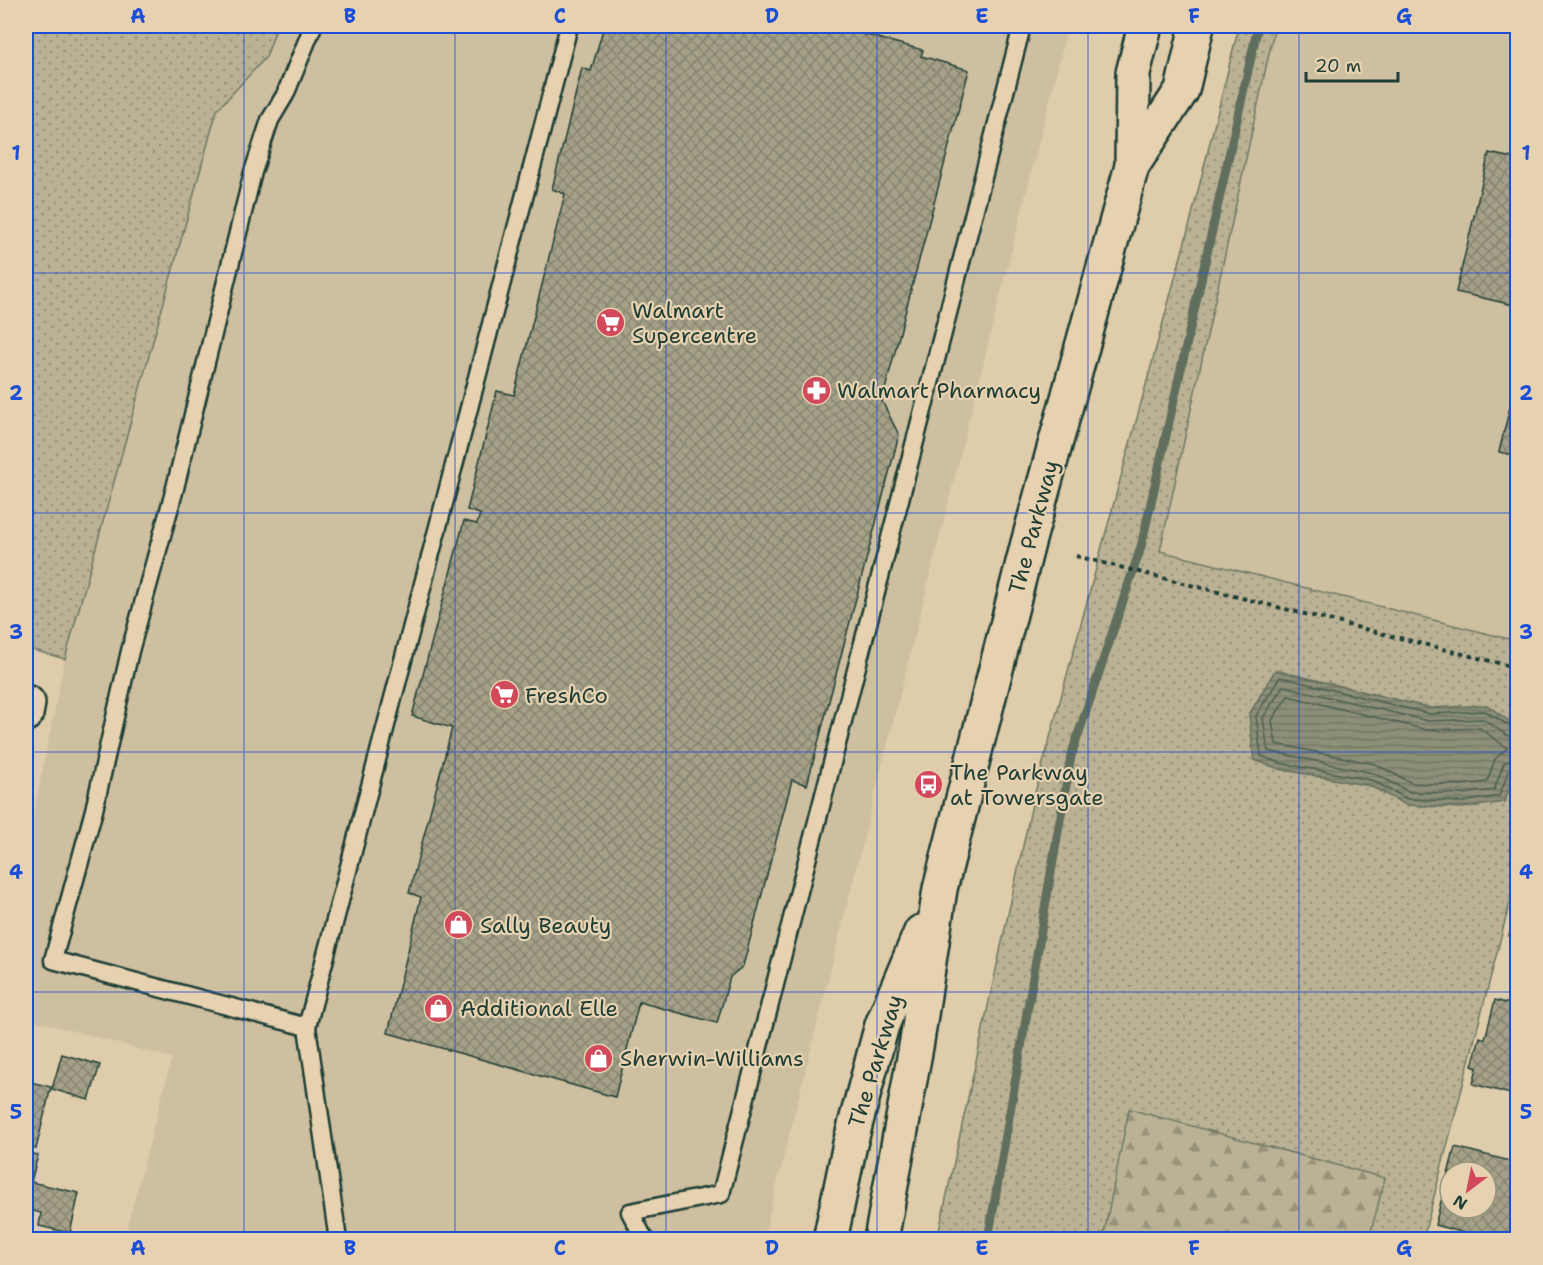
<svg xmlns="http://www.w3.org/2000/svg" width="1543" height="1265" font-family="'Shantell Sans',sans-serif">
<defs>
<pattern id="grass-dots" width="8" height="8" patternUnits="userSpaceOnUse" patternTransform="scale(1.5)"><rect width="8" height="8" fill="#bbb295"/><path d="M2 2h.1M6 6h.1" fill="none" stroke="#97927a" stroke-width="1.8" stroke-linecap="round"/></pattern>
<pattern id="forest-firs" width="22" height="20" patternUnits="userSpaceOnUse" patternTransform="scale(1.5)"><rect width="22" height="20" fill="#bbb295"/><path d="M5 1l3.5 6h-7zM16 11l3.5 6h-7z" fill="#97927a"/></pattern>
<pattern id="water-rules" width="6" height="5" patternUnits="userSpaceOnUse" patternTransform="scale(1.5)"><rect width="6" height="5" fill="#8d8f79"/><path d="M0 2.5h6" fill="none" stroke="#737664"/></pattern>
<pattern id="building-cross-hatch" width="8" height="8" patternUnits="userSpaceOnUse" patternTransform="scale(1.5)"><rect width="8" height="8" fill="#a5a188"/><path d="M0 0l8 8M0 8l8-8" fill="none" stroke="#868470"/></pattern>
</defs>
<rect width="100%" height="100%" fill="#deccab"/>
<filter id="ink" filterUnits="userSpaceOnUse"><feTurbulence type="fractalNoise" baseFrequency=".0167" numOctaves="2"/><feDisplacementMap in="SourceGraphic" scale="12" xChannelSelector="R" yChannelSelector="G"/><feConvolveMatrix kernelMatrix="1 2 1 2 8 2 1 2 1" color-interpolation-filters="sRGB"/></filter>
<g filter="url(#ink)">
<g fill="#cdbfa0">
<path d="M277,26h791l-305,1213h-639l48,-181 -146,-40v-167l39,-192 152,-549 49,-53z"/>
<path d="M1275,26h242v615l-357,-89z"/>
</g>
<g fill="url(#grass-dots)" stroke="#6d7864" stroke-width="1.5">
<path d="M26,26h251l-11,31 -49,53 -152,549 -39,-11z"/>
<path d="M1239,26h36l-115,525 357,90v234l-94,364 -486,1 96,-440 157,-577z"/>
</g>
<path fill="url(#forest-firs)" stroke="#6d7864" stroke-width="1.5" d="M1129,1109l256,69 -16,61h-266z"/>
<path fill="url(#water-rules)" stroke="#616e5d" stroke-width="1.5" d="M1275,670l156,38 56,-3 30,22v35l-12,40 -43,6 -56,-3 -36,-19 -91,-17 -25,-9 -5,-45z"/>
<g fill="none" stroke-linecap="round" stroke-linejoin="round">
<g stroke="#4b5e50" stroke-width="1.5">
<path d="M1288,696l139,34 53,-2 27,20 -12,11 -8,23 -26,3 -49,-2 -37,-19 -99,-20 -4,-24z"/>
<path d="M1518,731l-33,-20 -55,3 -150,-37 -24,39 5,40 19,7 91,17 37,19 54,3 37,-6 11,-28 8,-4"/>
<path d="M1518,739l-10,-3 -25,-17 -55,2 -145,-35 -20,32 5,33 105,22 37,19 52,2 32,-4 10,-27 14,-6"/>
</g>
<path stroke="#616e5d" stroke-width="9" d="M988,1240l83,-484 70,-209 117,-521"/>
</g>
<g fill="url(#building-cross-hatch)" stroke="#1f3d34" stroke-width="1.5" fill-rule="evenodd">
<path d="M604,26h228l91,24 -2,6 48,14 -87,331 17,34 -92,350 -15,-5 -49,186 -13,11 -13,46 -78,-21 -24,95 -227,-64 33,-136 -12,-4 43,-165 -40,-12 52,-195 13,3 3,-10 -13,-4 30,-119 17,4 51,-201 -13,-5 30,-121 9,3z"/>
<path d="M1489,153l28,6 1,-4v151l-62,-14z"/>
<path d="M1518,374v82l-19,-4z"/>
<path d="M1518,906v32l-9,-2z"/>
<path d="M1495,1000l22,6 -3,12 4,1v77l-45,-12 4,-16 -5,-2 8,-29 5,2z"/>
<path d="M62,1054l38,11 -11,35 -37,-11z"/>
<path d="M26,1081l25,6 -15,62 -10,-3z"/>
<path d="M1455,1147l63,16v77h-28l-55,-15zM1450,1172h36v36h-36z"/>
<path d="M26,1152l12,3 -7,27 48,11 -9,40 -31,-7 2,-13 -15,-4z"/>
</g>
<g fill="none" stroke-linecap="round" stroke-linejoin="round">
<defs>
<g id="lane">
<path d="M307,1027l-254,-67 41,-150 36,-159 44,-159 79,-320 17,-52 15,-25 28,-69"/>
<path d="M338,1240l-31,-213 262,-1001"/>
<path d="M645,1240l-15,-28 91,-18 301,-1168"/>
</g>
<path id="street" d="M26,714l2,-11"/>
<g id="secondary">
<path d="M1132,166l50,-76 15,-64"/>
<path d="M830,1240l20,-96 32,-119 39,-93"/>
<path d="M881,1240l36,-199 23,-152 88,-346 104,-377 1,-93 12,-47"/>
</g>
</defs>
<use href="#lane" stroke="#1f3d34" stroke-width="21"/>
<use href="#street" stroke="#1f3d34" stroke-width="38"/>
<use href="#secondary" stroke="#1f3d34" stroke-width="38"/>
<path stroke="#1f3d34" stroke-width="4" stroke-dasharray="4.5 4.5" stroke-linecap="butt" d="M1076,556l442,112"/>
<use href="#lane" stroke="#e6d2b0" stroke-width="16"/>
<use href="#street" stroke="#e6d2b0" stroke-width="33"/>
<use href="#secondary" stroke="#e6d2b0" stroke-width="33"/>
</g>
</g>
<path fill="none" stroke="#1d4ed8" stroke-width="1.5" stroke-opacity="0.55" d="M244,26v1214M455,26v1214M666,26v1214M877,26v1214M1088,26v1214M1299,26v1214M26,273h1492M26,513h1492M26,752h1492M26,992h1492"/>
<defs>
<symbol id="supermarket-disc" viewBox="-11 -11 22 22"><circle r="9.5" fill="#d1495b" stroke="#e6d2b0"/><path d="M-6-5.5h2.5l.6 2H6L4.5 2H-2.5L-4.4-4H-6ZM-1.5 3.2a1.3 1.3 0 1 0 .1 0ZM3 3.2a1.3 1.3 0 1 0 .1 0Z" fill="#fff"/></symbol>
<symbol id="pharmacy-disc" viewBox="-11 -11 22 22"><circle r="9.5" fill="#d1495b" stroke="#e6d2b0"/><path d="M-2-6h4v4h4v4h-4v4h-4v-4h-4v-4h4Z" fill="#fff"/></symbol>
<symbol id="bus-disc" viewBox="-11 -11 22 22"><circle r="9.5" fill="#d1495b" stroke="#e6d2b0"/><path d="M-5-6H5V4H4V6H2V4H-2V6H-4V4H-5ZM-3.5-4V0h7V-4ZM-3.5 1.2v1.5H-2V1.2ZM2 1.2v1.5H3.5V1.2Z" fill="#fff"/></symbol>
<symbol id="shop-disc" viewBox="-11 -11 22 22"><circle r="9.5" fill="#d1495b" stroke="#e6d2b0"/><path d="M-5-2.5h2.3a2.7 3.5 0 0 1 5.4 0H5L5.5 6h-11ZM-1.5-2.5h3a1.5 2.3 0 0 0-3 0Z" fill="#fff"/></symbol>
</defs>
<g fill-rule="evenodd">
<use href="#supermarket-disc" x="594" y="306" width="33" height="33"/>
<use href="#pharmacy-disc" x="800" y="374" width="33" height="33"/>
<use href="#supermarket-disc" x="488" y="678" width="33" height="33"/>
<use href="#bus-disc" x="912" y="768" width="33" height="33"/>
<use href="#shop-disc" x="442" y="908" width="33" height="33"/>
<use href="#shop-disc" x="422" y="992" width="33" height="33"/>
<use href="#shop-disc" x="582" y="1042" width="33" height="33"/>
</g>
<g text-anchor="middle" stroke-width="4.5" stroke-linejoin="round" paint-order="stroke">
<g font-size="22" fill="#1f3d34" stroke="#e6d2b0" text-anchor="start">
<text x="632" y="318">Walmart<tspan x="632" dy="25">Supercentre</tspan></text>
<text x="837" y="398">Walmart Pharmacy</text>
<text x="525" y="703">FreshCo</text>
<text x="950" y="780">The Parkway<tspan x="950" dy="25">at Towersgate</tspan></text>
<text x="480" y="933">Sally Beauty</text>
<text x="460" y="1016">Additional Elle</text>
<text x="620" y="1066">Sherwin-Williams</text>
</g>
<g font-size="22" fill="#1f3d34" stroke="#e6d2b0">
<text transform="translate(1033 527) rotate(-75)" y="8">The Parkway</text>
<text transform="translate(875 1061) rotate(-73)" y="8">The Parkway</text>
</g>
</g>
<rect width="1543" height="1265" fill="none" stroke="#e6d2b0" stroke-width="66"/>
<g transform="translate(1468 1190) rotate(212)"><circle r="28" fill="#e6d2b0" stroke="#96967e" stroke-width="1.5"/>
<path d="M0-4.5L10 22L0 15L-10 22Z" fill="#d1495b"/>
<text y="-9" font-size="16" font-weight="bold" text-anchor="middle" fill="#1f3d34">N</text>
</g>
<path d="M1306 72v9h92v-9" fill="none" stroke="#1f3d34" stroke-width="3"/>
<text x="1315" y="72" font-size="18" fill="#1f3d34" stroke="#e6d2b0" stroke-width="4.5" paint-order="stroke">20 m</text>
<rect x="33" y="33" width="1477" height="1199" fill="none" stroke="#1d4ed8" stroke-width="2"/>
<g font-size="20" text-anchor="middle" font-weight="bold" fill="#1d4ed8">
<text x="138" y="23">A</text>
<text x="350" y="23">B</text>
<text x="560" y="23">C</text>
<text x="772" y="23">D</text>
<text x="982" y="23">E</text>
<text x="1194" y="23">F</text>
<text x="1404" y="23">G</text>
<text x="16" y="160">1</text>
<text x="1526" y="160">1</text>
<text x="16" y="400">2</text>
<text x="1526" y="400">2</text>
<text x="16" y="639">3</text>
<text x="1526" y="639">3</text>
<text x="16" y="879">4</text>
<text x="1526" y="879">4</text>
<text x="16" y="1119">5</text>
<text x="1526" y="1119">5</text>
<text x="138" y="1255">A</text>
<text x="350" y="1255">B</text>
<text x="560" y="1255">C</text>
<text x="772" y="1255">D</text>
<text x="982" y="1255">E</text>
<text x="1194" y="1255">F</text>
<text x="1404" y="1255">G</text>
</g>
</svg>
